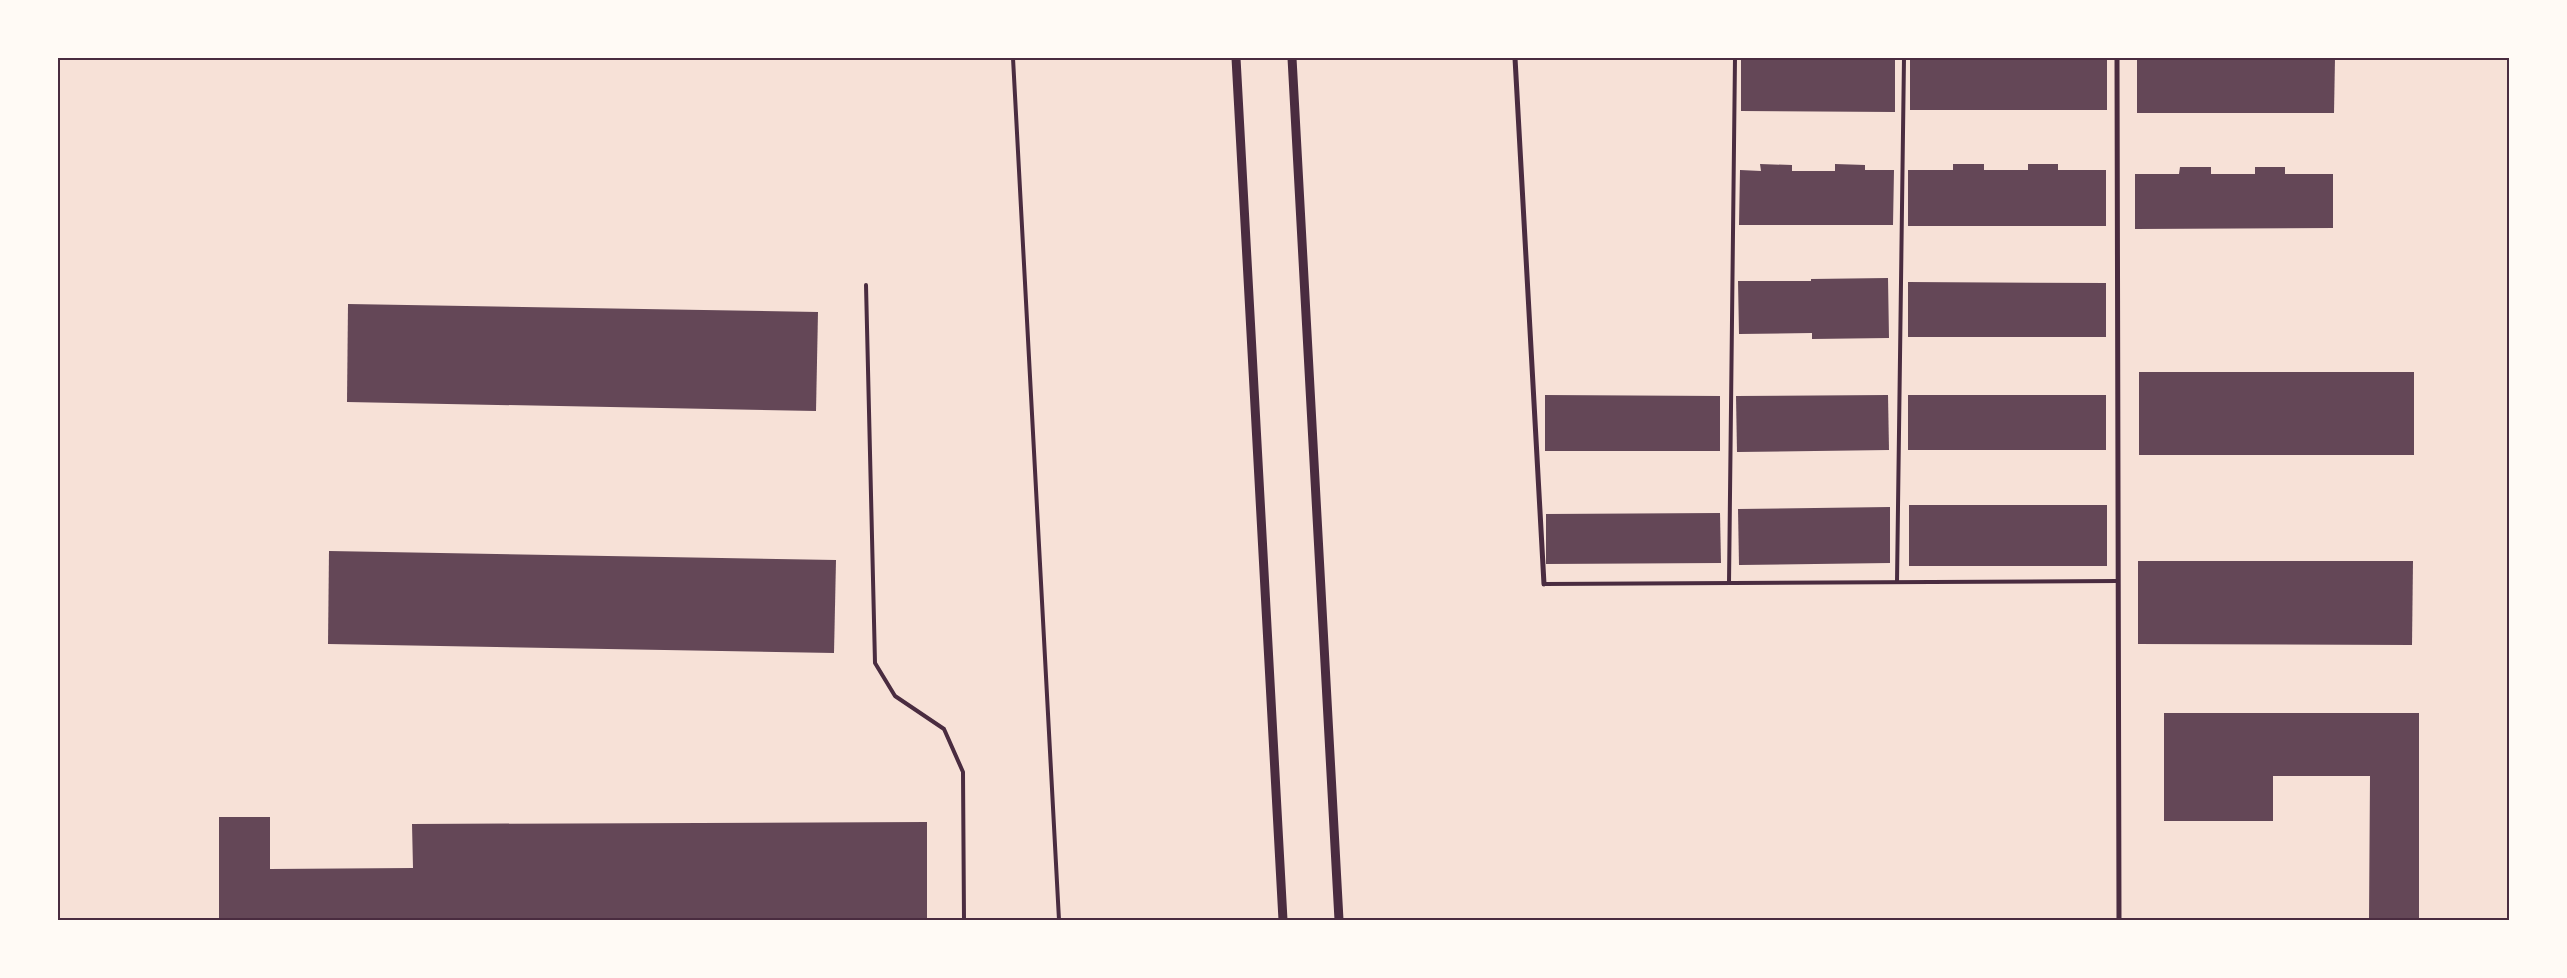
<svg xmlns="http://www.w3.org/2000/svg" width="2567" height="978" font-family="'Nunito Sans',sans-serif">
<rect width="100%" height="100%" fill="#f7e1d7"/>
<g fill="#644757">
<path d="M1741,58h154v54l-154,-1z"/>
<rect x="1910" y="58" width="197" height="52"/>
<path d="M2137,58h198l-1,55h-197z"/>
<path d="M1760,164l32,1v6h43v-7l30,1v5h29l-1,55h-154l1,-55 21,1z"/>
<path d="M1953,164h31v6h44v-6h30v6h48v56h-198v-56h45z"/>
<path d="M2180,167h31v7h44v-7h30v7h48v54l-198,1v-55h44z"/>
<path d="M1888,278l1,60 -77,1v-6l-73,1 -1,-53h73v-2z"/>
<path d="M1908,282l198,1v54h-198z"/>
<path d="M348,304l470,8 -2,99 -469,-9z"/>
<rect x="2139" y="372" width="275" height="83"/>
<path d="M1545,395l175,1v55h-175z"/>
<path d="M1888,395l1,55 -152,2 -1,-56z"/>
<rect x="1908" y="395" width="198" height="55"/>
<rect x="1909" y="505" width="198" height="61"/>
<path d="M1890,507v56l-151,2 -1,-56z"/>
<path d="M1720,513l1,50 -175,1v-50z"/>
<path d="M329,551l507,9 -2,93 -506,-9z"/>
<path d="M2138,561h275l-1,84 -274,-1z"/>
<path d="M2164,713h255v207h-50l1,-144h-97v45h-109z"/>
<path d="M219,817h51v52l143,-1 -1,-44 515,-2v98h-708z"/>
</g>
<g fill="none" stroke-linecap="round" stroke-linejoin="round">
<g stroke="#4a2c40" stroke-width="4">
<path d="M1013,58l46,862"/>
<path d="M866,285l9,378 20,33 49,33 19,43 1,148"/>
<path d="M1897,582l7,-524"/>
<path d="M1729,583l6,-525"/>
<path d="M1544,584l574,-3"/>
</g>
<g stroke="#4a2c40" stroke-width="5">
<path d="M1515,58l29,526"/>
<path d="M2117,58l2,862"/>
</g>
<g stroke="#4a2c40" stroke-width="9">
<path d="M1236,58l47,862"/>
<path d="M1292,58l47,862"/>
</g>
</g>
<rect width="2567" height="978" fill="none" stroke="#fffaf5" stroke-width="118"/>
<rect x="59" y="59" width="2449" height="860" fill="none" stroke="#4a2c40" stroke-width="2"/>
</svg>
